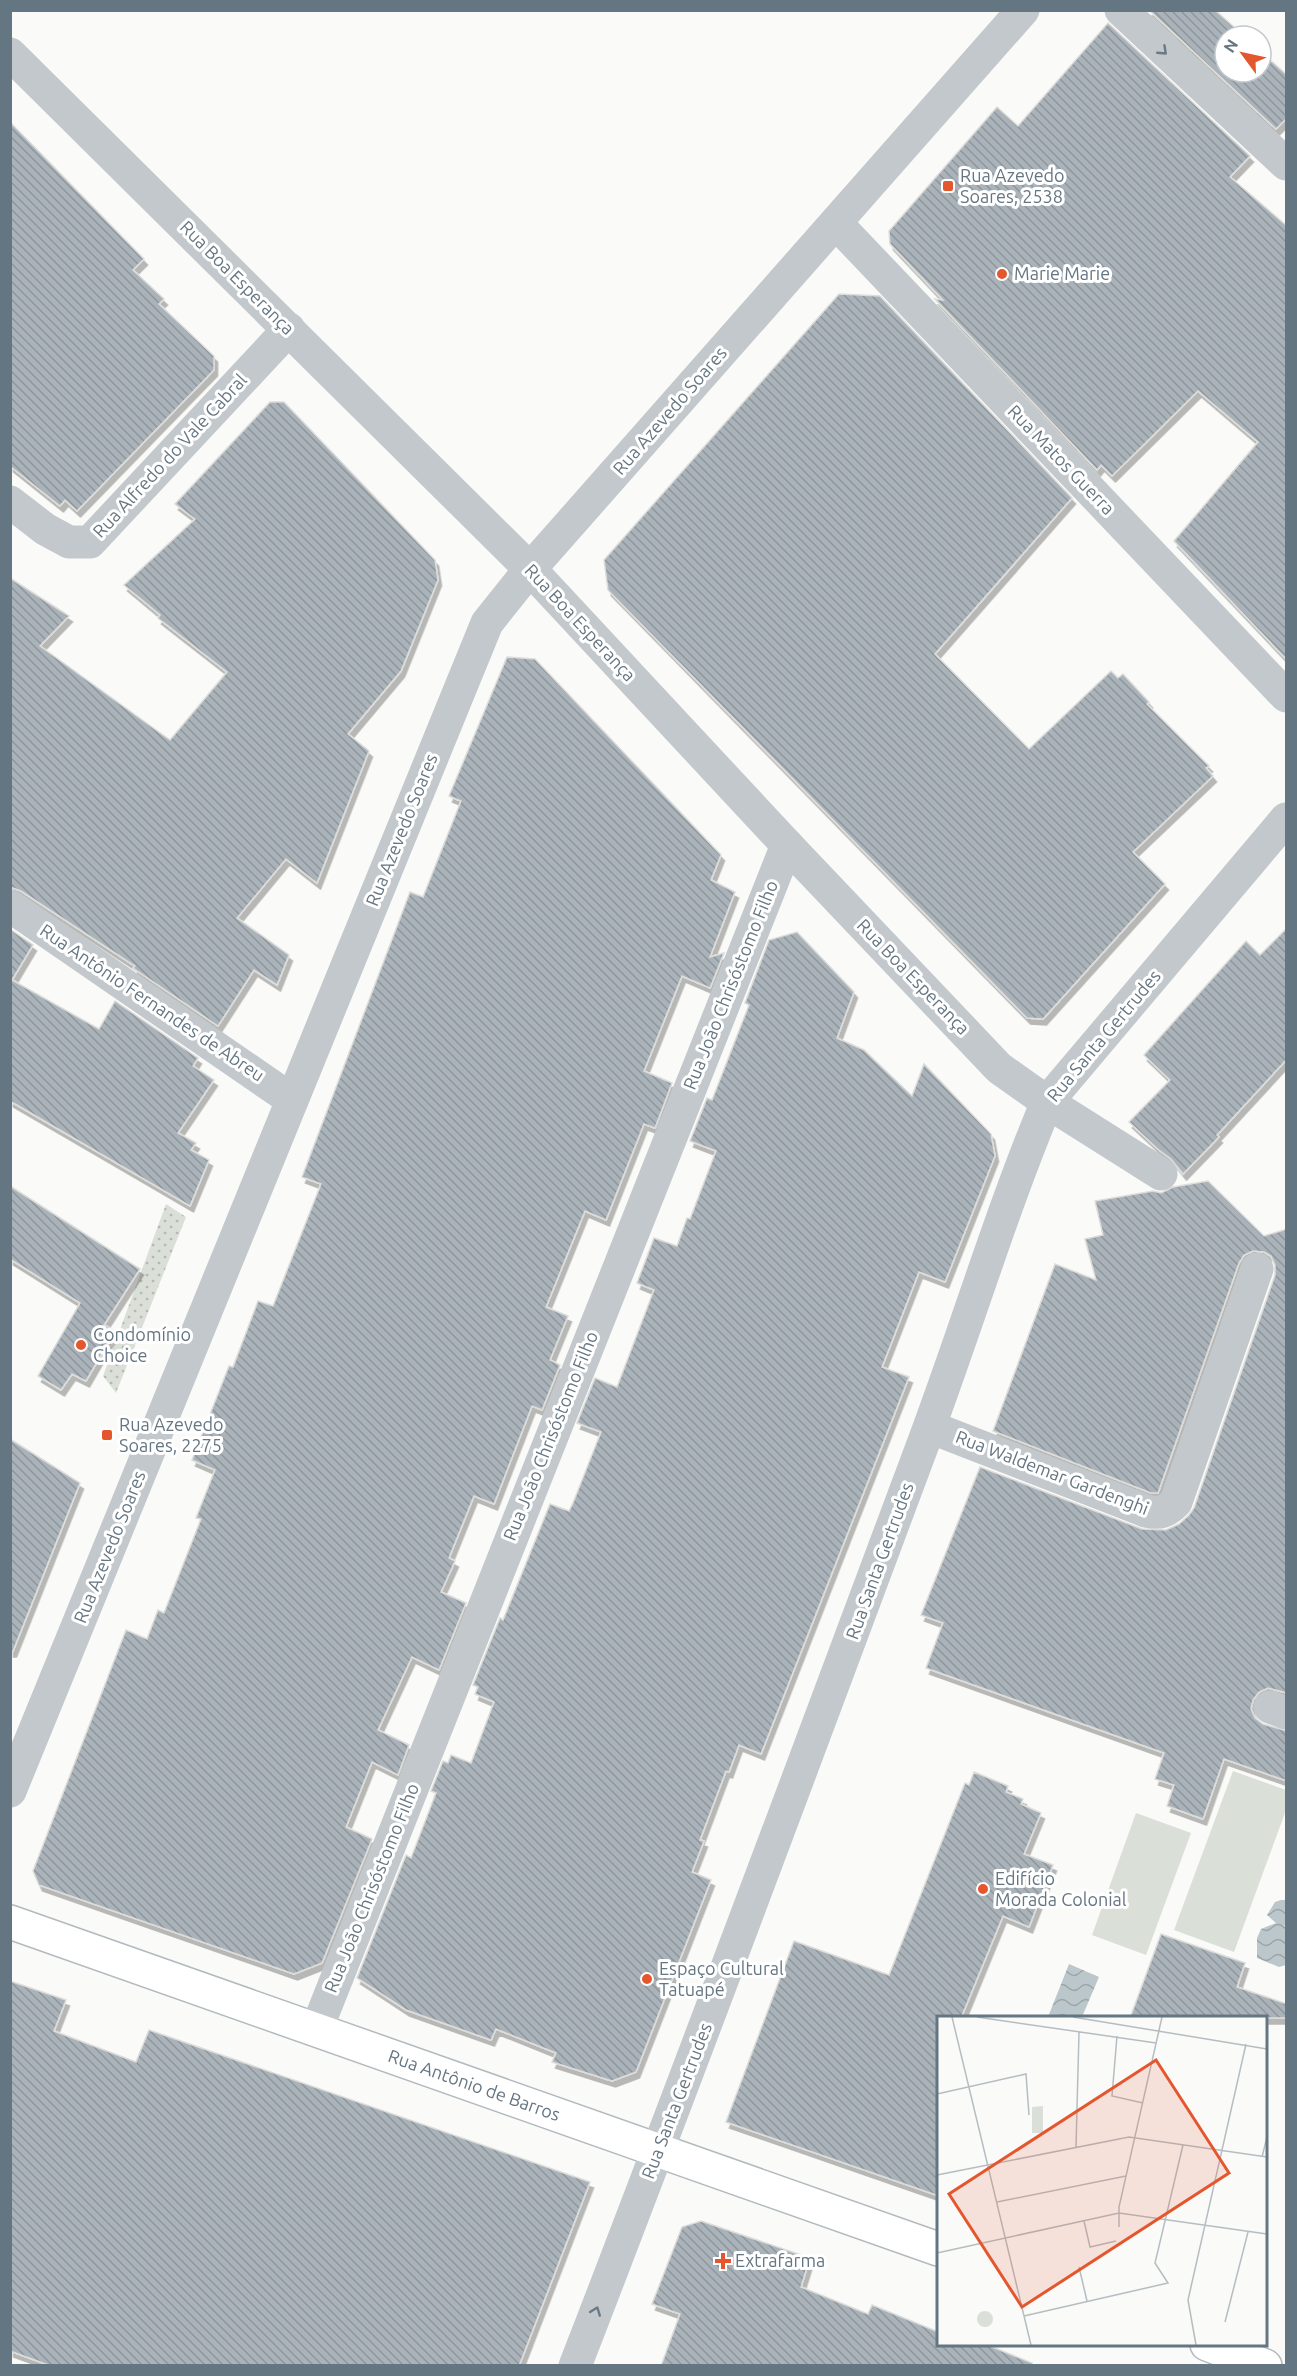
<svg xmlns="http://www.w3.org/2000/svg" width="1297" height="2376" font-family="Ubuntu,sans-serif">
<defs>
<pattern id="garden-dots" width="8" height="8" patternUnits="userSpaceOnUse" patternTransform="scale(1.5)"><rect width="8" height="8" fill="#dadfd7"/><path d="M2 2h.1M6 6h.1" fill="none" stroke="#b4b9b4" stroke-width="1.8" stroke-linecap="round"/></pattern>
<pattern id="water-waves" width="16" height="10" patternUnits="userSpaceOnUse" patternTransform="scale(1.5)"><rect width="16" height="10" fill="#bbc7cb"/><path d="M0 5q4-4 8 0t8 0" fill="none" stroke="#9ca6aa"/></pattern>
<pattern id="building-back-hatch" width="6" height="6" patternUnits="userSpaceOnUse" patternTransform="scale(1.5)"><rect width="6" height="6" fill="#aab3b9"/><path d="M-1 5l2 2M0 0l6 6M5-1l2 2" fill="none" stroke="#8e969c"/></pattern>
<filter id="shadow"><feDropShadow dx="3.5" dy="6" stdDeviation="0" flood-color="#0004"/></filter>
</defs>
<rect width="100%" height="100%" fill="#fafaf8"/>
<g fill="#dadfd7">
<path d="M1233,1771l53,19v20l-52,142 -60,-22z"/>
<path d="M1136,1813l55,20 -45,122 -54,-20z"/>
</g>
<path fill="url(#garden-dots)" d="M166,1204l20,13 -70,176 -13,-17z"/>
<g fill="url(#water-waves)">
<path d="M1281,1900h5v24l-2,2 2,1v38l-7,2 -22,-9v-20l4,-9 15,-6 -9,-8 8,-13z"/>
<path d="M1069,1964l30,13 -17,40h-34z"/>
</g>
<g fill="url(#building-back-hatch)" stroke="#dcdcda" stroke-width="1.5" filter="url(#shadow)">
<path d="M1149,10h66l29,26h-19v36h36v-20l26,23v43l-11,11z"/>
<path d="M1108,23l142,133 -20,21 57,49v434l-113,-119 84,-99 -60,-51 -86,85 -11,-11 -4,5 -162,-171 8,1 -53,-56 -1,-13 108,-124 21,19z"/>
<path d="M10,122l134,137 -11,11 31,29 -5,5 55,52v14l-137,141 -12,-11 -5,6 -50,-40z"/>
<path d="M839,294l41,2 192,202 -137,156 94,95 82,-78 7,7 5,-4 26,28 -2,2 62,62 -3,2 7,8 -80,76 32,32 -122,135 -16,-1 -419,-428 -4,-30z"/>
<path d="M270,402h14l151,158 3,20 -37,91 -53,63 21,17 -52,132 -31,-24 -49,59 52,37 -12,30 -23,-15 -36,56 -85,-58 2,-2 -114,-75 -11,-4v-309l59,38 -29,30 130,94 57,-68 -69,-54 2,-3 -36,-30 71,-66 -20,-15z"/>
<path d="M507,657l28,2 186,196 -10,25 24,12 -25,65 14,-4 -14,35 -28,-12 -38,95 28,12 -17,45 -11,-4 -38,96 -21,-9 -39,96 22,9 -18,44 10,5 -18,45 -10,-4 -38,98 -20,-8 -25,62 6,3 -14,31 25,11 -27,67 -27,-13 -34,73 31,15 -11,30 -26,-13 -26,65 26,12 -50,124 -28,11 -255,-89 -6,-14 93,-241 21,9 11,-29 6,3 37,-94 -5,-1 19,-48 -23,-10 37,-94 4,1 25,-66 15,5 48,-122 -19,-7 108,-285 13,5 38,-96 -12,-5z"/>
<path d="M1287,928v131l-70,76 2,2 -36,37 -12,-15 -12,-9 -30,-28 41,-42 -26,-25 102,-114 14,14z"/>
<path d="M10,929l23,16 -21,35 87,49 16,-28 83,57 -5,8 21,14 -36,53 18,10 -5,7 18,10 -19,46 -180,-105z"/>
<path d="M797,932l57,60 -17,46 27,12 48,46 12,-32 67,70 4,22 -50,126 -26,-10 -37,95 27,10 -148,377 -22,-9 -10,27 -3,-1 -26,69 4,1 -12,31 19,8 -75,192 -24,9 -60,-19 4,-9 -60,-24 -5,11 -85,-30 -49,-32 49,-123 5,3 25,-65 -5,-2 12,-30 5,2 3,-8 20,8 23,-61 -19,-8 3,-7 -5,-2 27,-67 3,2 47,-116 19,7 4,-8 28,-71 -24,-9 18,-45 22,9 37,-97 -17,-7 17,-45 23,8 10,-28 3,1 26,-68 -26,-10 17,-43 5,2 37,-95 -4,-2 24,-63z"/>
<path d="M1208,1181l56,55 23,-7v464l-19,-5 -9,4 -6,8 -2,9 4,9 8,6 24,7v50l-63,-22 -21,60 -36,-13 7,-21 -19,-6 9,-26 -238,-85 17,-45 -22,-8 59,-148 162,62 24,1 13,-6 10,-9 5,-7 81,-233v-10l-4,-9 -7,-4 -11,-1 -9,4 -5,8 -81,230h-7l-158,-62 62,-167 41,16 -11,-41 18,-4 -8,-34 58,-10 8,2 12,-6z"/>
<path d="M10,1186l130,83 -36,56 11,6 -29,50 -14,-7 -11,16 -23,-14 42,-73 -70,-44z"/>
<path d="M10,1439l70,44 -67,168h-3z"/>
<path d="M974,1772l34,14 -2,6 17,7 -2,5 20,9 -17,41 29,11 -24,62 -26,-11 -42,102h-22v178l-213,-74 68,-181 95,34 76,-192 4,2z"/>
<path d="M1161,1934l84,29 -8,24 50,17v14h-157z"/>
<path d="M10,1981l56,19 -12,31 82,31 13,-32 441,152 -71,184h-468l-41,-15z"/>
<path d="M701,2221l109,37 -9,29 67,27 4,-9 64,26 3,-5v18h46l47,19v3h-371l19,-52 -28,-10 30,-77z"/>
</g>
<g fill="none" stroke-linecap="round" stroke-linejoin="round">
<defs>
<g id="secondary">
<path id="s1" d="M10,1922l928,327"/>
<path d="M1207,2344l58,22"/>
</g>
</defs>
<use href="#secondary" stroke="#b3babf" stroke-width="36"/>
<g stroke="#c3c8cc" stroke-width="33">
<path d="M1121,10l165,154"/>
<path d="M10,54l520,515 257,276 212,223 48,34 114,72"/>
<path d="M836,223l450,473"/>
<path d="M10,502l35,27 24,13h21l199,-213"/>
<path d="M10,906l282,194"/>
<path d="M930,1427l216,84c14,3 20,1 30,-9l81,-233"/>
<path d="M1270,1707l16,6"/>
<path d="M317,2028l470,-1183"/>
<path d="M575,2366c118,-304 231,-609 345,-914 44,-116 79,-235 127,-350l239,-283"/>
</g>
<path stroke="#c3c8cc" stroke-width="33" d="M10,1791l477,-1168 43,-54 493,-559"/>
<use href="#secondary" stroke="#fff" stroke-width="33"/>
</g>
<defs><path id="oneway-chevron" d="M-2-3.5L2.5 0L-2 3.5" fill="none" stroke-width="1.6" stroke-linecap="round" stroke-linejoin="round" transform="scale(1.5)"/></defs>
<g stroke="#6a7a87">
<use href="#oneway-chevron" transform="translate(1163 51) rotate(43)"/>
<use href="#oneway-chevron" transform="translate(596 2311) rotate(-69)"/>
</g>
<g fill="#e4572e" stroke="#fff" stroke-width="2">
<rect x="942" y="180" width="12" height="12" rx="3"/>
<circle cx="1002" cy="274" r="6"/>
<circle cx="81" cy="1345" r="6"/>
<rect x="101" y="1429" width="12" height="12" rx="3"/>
<circle cx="983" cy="1889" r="6"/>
<circle cx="647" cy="1979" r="6"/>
<path d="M720 2252h6v6h6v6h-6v6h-6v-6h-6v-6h6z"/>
</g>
<g text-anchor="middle" stroke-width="6" stroke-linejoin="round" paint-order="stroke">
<g font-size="18" fill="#657683" stroke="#fff" text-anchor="start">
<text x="960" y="182">Rua Azevedo<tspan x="960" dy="21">Soares, 2538</tspan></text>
<text x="1014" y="280">Marie Marie</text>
<text x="93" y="1341">Condomínio<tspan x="93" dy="21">Choice</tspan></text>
<text x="119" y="1431">Rua Azevedo<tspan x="119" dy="21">Soares, 2275</tspan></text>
<text x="995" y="1885">Edifício<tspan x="995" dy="21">Morada Colonial</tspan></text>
<text x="659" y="1975">Espaço Cultural<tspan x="659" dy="21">Tatuapé</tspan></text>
<text x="735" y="2267">Extrafarma</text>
</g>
<g font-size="18" fill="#657683" stroke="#fff">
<text transform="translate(237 278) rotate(45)" y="6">Rua Boa Esperança</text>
<text transform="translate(670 411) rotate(-49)" y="6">Rua Azevedo Soares</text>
<text transform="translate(170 456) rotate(-47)" y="6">Rua Alfredo do Vale Cabral</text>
<text transform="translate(1061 460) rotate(46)" y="6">Rua Matos Guerra</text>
<text transform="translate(580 623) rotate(47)" y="6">Rua Boa Esperança</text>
<text transform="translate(402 830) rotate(-68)" y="6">Rua Azevedo Soares</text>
<text transform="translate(913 977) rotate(46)" y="6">Rua Boa Esperança</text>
<text transform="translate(731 985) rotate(-68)" y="6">Rua João Chrisóstomo Filho</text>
<text transform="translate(152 1003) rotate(34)" y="6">Rua Antônio Fernandes de Abreu</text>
<text transform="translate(1104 1036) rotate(-50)" y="6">Rua Santa Gertrudes</text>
<text transform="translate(551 1436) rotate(-68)" y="6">Rua João Chrisóstomo Filho</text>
<text transform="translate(1052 1473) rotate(21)" y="6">Rua Waldemar Gardenghi</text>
<text transform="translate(110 1547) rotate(-68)" y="6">Rua Azevedo Soares</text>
<text transform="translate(880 1561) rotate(-70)" y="6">Rua Santa Gertrudes</text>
<text transform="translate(372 1888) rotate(-68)" y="6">Rua João Chrisóstomo Filho</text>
<text dy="6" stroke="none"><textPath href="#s1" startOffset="492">Rua Antônio de Barros</textPath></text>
<text transform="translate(677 2101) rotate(-69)" y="6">Rua Santa Gertrudes</text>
</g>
</g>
<g transform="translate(937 2016)">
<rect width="330" height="330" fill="#fafaf8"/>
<path d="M106,90v27h-11v-26zM40 303a8 8 0 1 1 16 0a8 8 0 1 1-16 0Z" fill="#dadfd7"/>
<path fill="none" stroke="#b5bdc2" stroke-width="1.5" d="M15,1l79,328M40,1l179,26M136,1l194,32M180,20l-5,60 31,7M0,78l89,-20 3,41M139,131l3,-115M325,141l5,-20M0,159l192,-38 138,20M60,186l129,-26M147,205l6,26 26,-6M182,211v-20l43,-190M0,237l182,-40 148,21M142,251l8,34M87,300l144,-33 -13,-20 28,-118M288,306l23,-90M259,329l-8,-45 58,-256"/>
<path fill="#e4572e" fill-opacity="0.15" stroke="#e4572e" stroke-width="3" d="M219,44l73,113 -207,134 -73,-113z"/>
<rect width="330" height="330" fill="none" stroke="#657683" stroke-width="3"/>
</g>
<rect width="1297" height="2376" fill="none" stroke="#657683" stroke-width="24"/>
<g transform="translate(1243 54) rotate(303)"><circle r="28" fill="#ffffff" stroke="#c1c8cd" stroke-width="1.5"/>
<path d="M0-4.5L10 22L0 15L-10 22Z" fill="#e4572e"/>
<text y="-9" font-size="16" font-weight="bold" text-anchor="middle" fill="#657683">N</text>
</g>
</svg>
